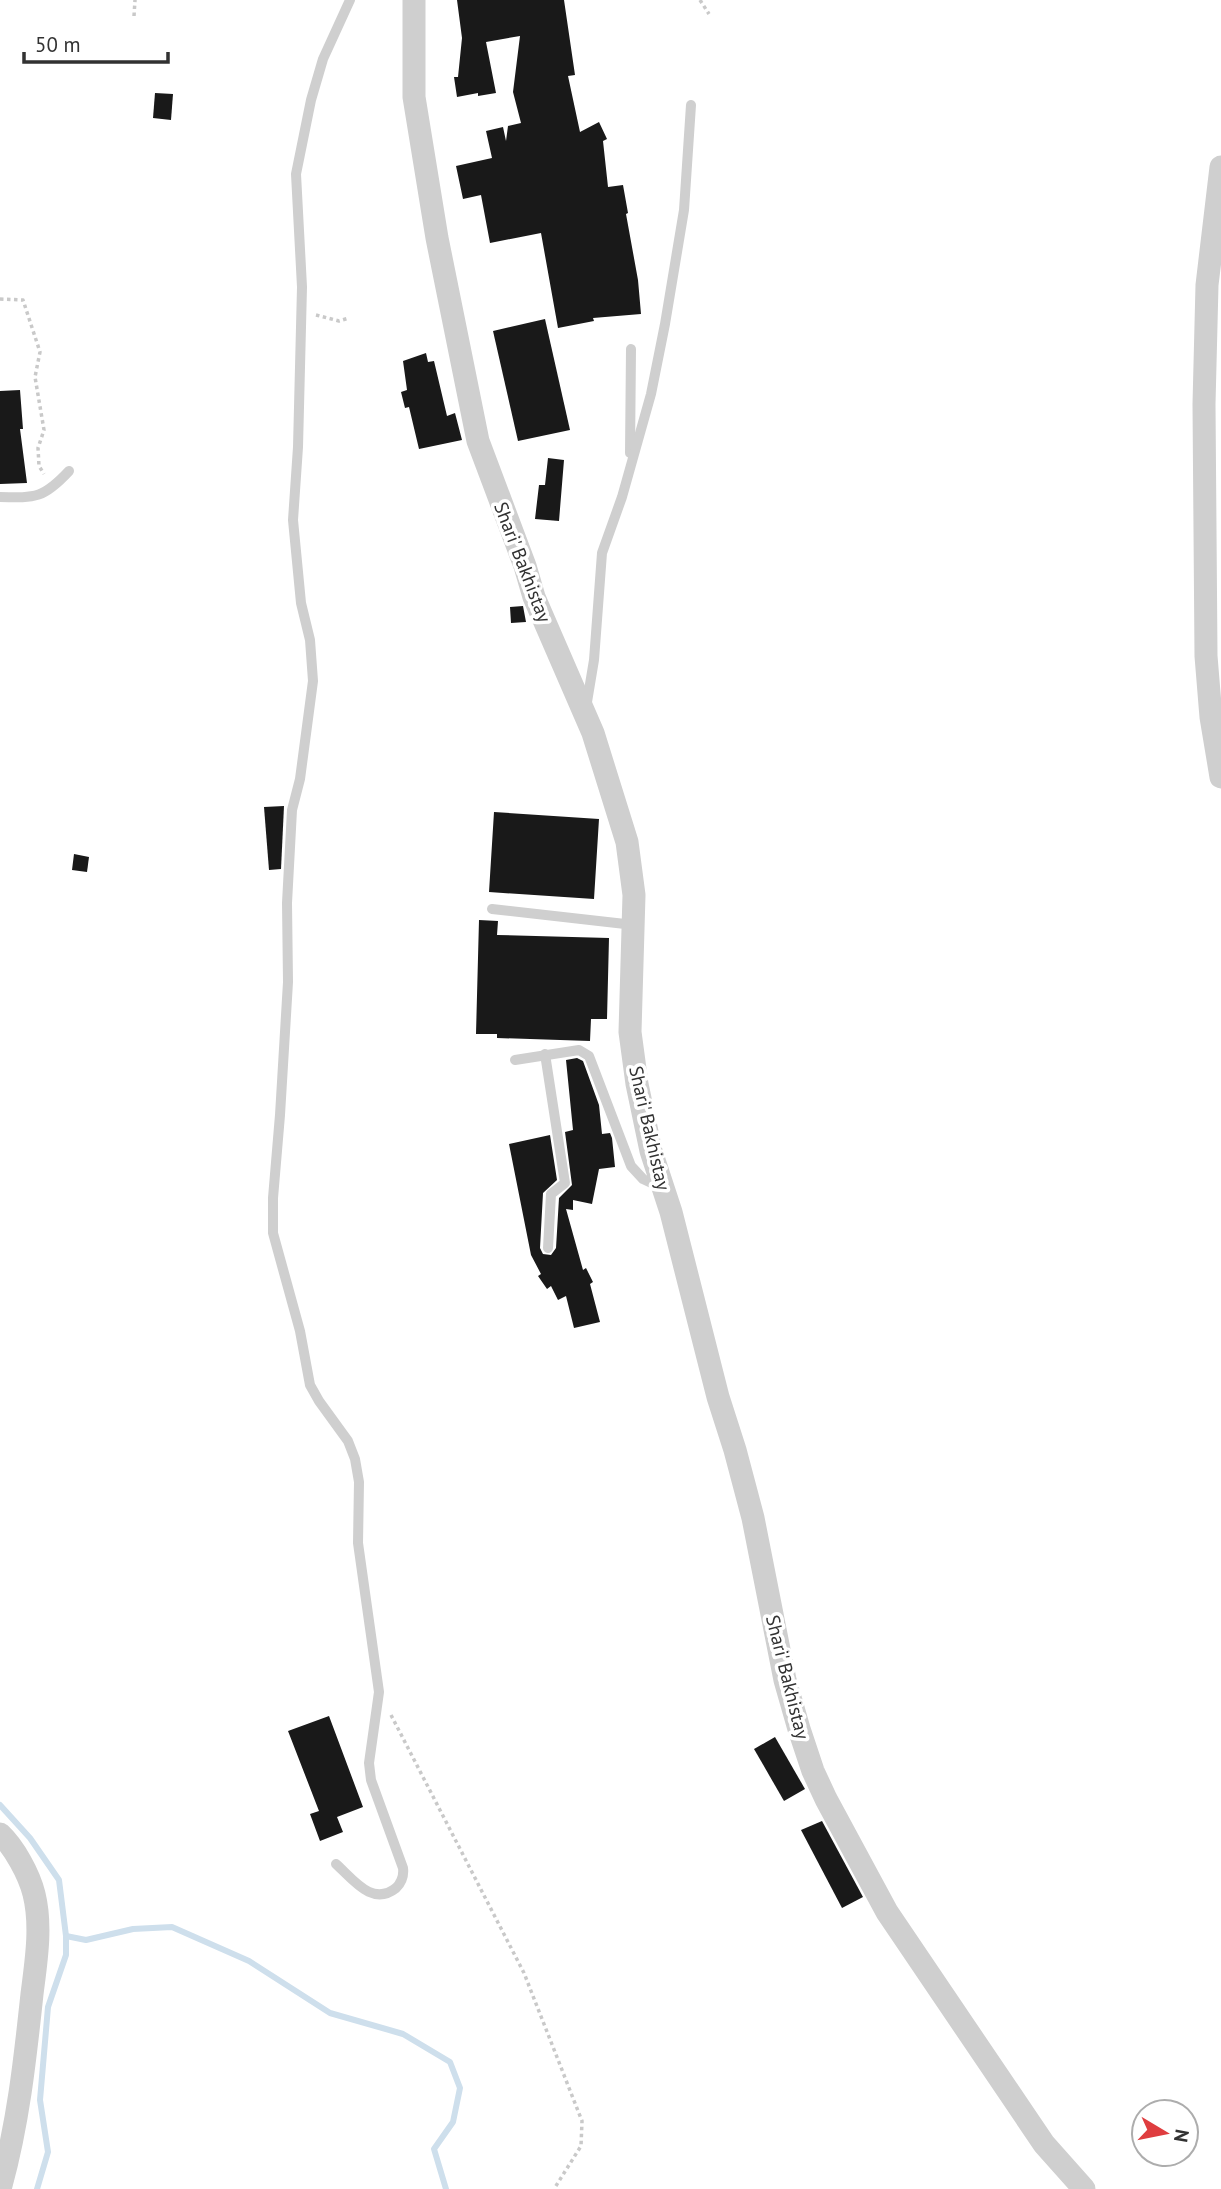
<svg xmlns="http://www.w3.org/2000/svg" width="1221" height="2189" font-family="'PT Sans',sans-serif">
<rect width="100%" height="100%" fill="#fff"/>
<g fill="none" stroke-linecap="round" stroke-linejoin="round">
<g stroke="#cedfec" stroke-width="6">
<path d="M0,1805l30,33 29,42 7,56v19l-18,52 -8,93 8,52 -11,37"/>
<path d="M66,1936l20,4 47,-11 39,-2 77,34 81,52 73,21 47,28 10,26 -7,34 -19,27 12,40"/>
</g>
</g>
<g fill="#191919">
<path d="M457,0h107l11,75 -7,1 12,56 19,-10 8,17 -4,2 5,46 15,-2 5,28 -2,1 12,66 3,34 -48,4 1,3 -36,7 -17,-95 -51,10 -9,-48 -18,4 -7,-33 36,-8 -6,-27 17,-4 3,14 2,-15 13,-3 -8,-31 7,-56 -34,6 10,51 -18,3v-3l-21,4 -3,-20h4l4,-39z"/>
<path d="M155,93l18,1 -2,26 -18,-2z"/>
<path d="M545,319l25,111 -52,11 -25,-110z"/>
<path d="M426,353l2,9 6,-1 13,55 8,-3 7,27 -43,9 -10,-42 -4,1 -4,-16 6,-2 -4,-29z"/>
<path d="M20,390l3,39h-3l7,54 -27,1v-93z"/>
<path d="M548,458l16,2 -5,61 -24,-2 4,-34h6z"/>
<path d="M523,606l3,16 -15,1 -1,-16z"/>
<path d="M284,806l-3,63 -12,1 -5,-63z"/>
<path d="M494,812l105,7 -5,80 -105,-7z"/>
<path d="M74,854l15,3 -2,15 -15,-2z"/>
<path d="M479,920l19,1 -1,14 112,3 -2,81h-16l-1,22 -93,-3v-4h-21z"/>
<path d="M577,1058l6,3 16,44 3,29 8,-1 2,5 3,29 -16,2 -7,35 -19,-4v10l-7,-1 17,61 3,-2 7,14 -3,2 10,38 -26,6 -8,-32 -8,4 -7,-14 -4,3 -9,-13 3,-2 -10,-19 -22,-111 41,-9 7,45 -14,13 -3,55 3,6 8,1 5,-7 3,-50 13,-13 -7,-53 8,-2 -7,-70z"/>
<path d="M329,1716l34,91 -26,10 6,15 -23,9 -10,-27 9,-3 -31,-80z"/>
<path d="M775,1737l30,52 -21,12 -30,-52z"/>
<path d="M822,1821l41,76 -21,11 -41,-78z"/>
</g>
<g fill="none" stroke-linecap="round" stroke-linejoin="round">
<g stroke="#c9c9c9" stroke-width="3.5" stroke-dasharray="3.5 3.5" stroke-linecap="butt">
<path d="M700,0l9,14"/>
<path d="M134,16l1,-16"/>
<path d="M0,299l23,1 17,52 -5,25 9,53 -6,18 1,18 5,8"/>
<path d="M316,315l23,6 10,-3"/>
<path d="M391,1715l133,258 58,148 -1,25 -27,43"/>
</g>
<g stroke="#cfcfcf" stroke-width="10">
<path d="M630,453l1,-104"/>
<path d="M0,497c36,1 44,1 69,-26"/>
<path d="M586,708l8,-48 8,-107 20,-56 29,-103 14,-70 19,-114 7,-105"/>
<path d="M492,909l142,16"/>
<path d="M545,1054l20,129 -14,11 -3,54"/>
<path d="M515,1060l64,-10 10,6 42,110 12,13 17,8"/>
<path d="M336,1864c17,15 36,43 60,24 6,-6 8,-12 7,-20l-32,-88 -2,-17 10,-71 -21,-149 1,-61 -4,-23 -7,-18 -29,-40 -9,-16 -10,-54 -27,-98v-35l7,-83 8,-133 -1,-79 5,-93 8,-31 13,-98 -3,-41 -9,-37 -8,-83 5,-73 4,-160 -6,-113 15,-74 12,-41 27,-59"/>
</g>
<g stroke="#cfcfcf" stroke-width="23">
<path d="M414,0v97l23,141 41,203 47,125 9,31 59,136 34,109 7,53 -4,137 7,52 14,67 20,61 47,185 17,53 18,68 32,162 14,49 14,42 13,28 61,113 157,232 40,45"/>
<path d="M1221,167l-14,118 -3,119 2,252 5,61 10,60"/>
<path d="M0,1834c14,13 29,40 34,60 8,32 2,68 -2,100 -7,66 -14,131 -32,195"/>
</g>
</g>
<g text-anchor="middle" stroke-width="7" stroke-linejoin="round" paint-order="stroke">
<g font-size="19" fill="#323232" stroke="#fff">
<text transform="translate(523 562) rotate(69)" y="7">Shari' Bakhistay</text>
<text transform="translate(650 1128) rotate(77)" y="7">Shari' Bakhistay</text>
<text transform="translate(788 1677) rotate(76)" y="7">Shari' Bakhistay</text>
</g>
</g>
<g transform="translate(1165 2133) rotate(100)"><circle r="33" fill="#ffffff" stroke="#adadad" stroke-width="2"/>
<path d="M0-5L12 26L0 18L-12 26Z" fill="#df3d3f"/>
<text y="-10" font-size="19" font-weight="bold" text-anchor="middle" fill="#323232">N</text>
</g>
<path d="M24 52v10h144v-10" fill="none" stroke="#323232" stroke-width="3.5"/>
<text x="35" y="52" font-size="21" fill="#323232" stroke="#ffffff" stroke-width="5" paint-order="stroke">50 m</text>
</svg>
